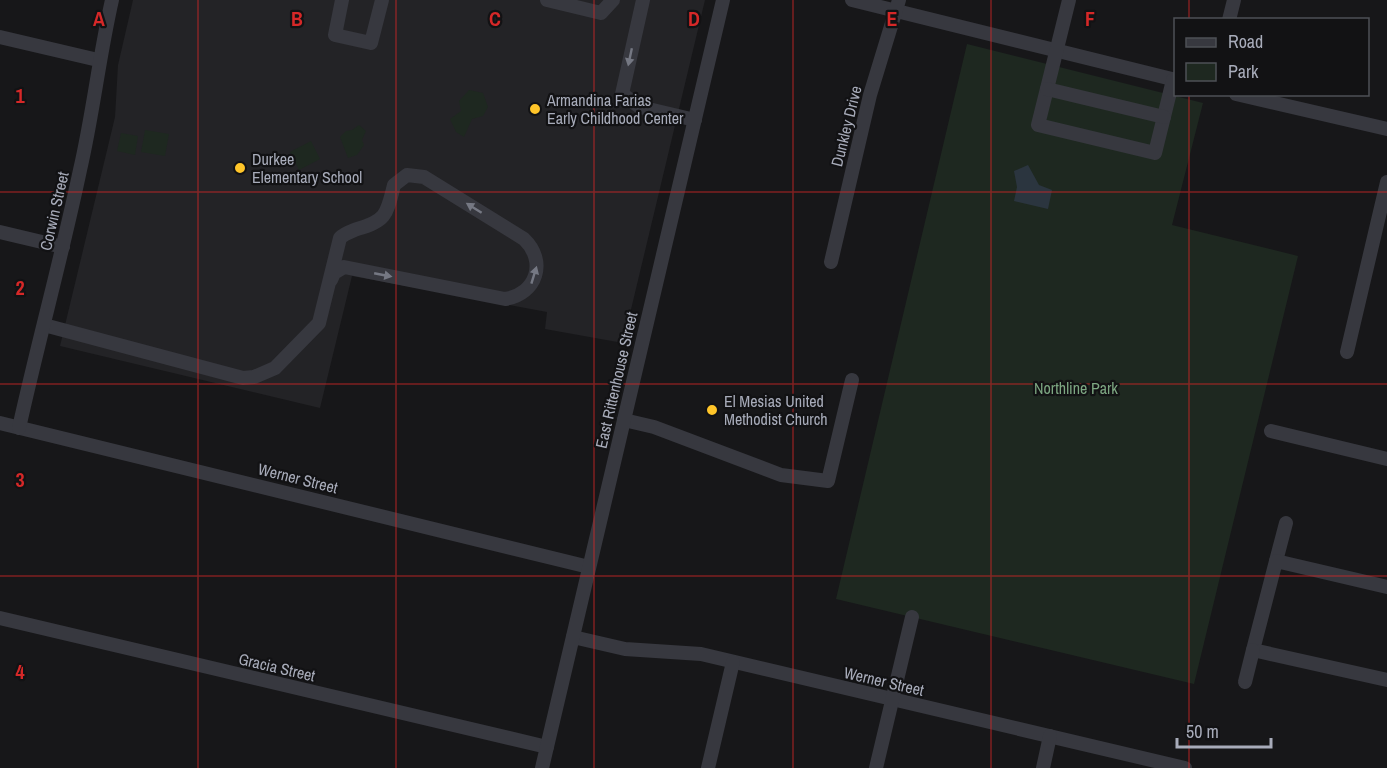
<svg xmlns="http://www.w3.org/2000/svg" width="1387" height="768" font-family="'Archivo Narrow',sans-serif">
<rect width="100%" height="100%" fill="#171719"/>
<path fill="#232326" d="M133,0h572l-82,343 -78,-14 2,-17 -195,-36 -32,132 -260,-62 55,-229 3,-52z"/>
<g fill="#1e2820">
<path d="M967,44l236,59 -31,122 126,31 -104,428 -358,-85z"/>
<path d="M469,90l14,3 5,14 -5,9 -11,3 -8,18 -8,-5 -6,-13 11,-8 -2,-10z"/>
<path d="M359,125l7,6 -4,9 2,5 -7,10 -9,3 -8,-21 6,-6 6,-1z"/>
<path d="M145,130l24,4 -4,22 -24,-4z"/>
<path d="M121,133l17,3 -3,19 -18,-4z"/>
<path d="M311,141l9,18 -21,11 -9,-18z"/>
</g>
<path fill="#2b353f" d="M1028,165l11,20 13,5 -4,19 -34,-8 3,-14 -3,-16z"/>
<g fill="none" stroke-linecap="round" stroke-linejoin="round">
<g stroke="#37383f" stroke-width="14">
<path d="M342,0l-7,35 36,8 11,-43"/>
<path d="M547,0l54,13 12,-13"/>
<path d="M643,0l-21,94 18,13 55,13"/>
<path d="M852,0l324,80"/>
<path d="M1069,0l-31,125 117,28 18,-73"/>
<path d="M1229,20l5,-20"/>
<path d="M0,37l98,23"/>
<path d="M1047,89l117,28"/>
<path d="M1236,94l151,35"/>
<path d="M0,232l63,15"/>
<path d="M831,262l39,-167 29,-95"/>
<path d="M44,325l199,53 11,-1 21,-9 44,-45 21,-85c5,-5 10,-6 17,-9 30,-8 30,-16 37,-44l13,-10 17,2 100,62c23,22 13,55 -19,60l-161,-32 -10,6 -3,7"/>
<path d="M1347,352l40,-170"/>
<path d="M624,420l30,7 127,48 47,6 24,-101"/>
<path d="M0,423l589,144"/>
<path d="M19,428c19,-86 43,-172 61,-258 13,-56 19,-113 32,-170"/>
<path d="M1271,431l116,28"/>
<path d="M1276,561l10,-38"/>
<path d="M1387,587l-111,-26 -23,89 134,30"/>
<path d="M0,618l547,129"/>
<path d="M573,637l52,12 76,5 484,114"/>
<path d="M1245,682l8,-32"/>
<path d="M542,768l181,-768"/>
<path d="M708,768l25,-106"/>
<path d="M876,768l36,-151"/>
<path d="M1043,768l7,-32"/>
</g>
</g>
<defs><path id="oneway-solid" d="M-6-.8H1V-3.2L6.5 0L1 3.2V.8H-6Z" transform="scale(1.5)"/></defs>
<g fill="#757883">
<use href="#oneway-solid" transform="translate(630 57) rotate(102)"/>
<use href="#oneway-solid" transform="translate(474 208) rotate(-148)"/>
<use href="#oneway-solid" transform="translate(383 275) rotate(11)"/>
<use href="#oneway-solid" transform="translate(534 275) rotate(-73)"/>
</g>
<path fill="none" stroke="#d62828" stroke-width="1.5" stroke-opacity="0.55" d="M198,0v768M396,0v768M594,0v768M793,0v768M991,0v768M1189,0v20M1189,94v674M0,192h1387M0,384h1387M0,576h1387"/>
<g fill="#ffc529" stroke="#121214" stroke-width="2">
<circle cx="535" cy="109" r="6"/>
<circle cx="240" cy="168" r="6"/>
<circle cx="712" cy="410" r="6"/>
</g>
<g text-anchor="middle" stroke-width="4.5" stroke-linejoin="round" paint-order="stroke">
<g font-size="16" fill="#a8acba" stroke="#121214" text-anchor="start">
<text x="547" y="106">Armandina Farias<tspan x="547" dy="18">Early Childhood Center</tspan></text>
<text x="252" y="165">Durkee<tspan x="252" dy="18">Elementary School</tspan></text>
<text x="724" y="407">El Mesias United<tspan x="724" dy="18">Methodist Church</tspan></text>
</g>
<g font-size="16" fill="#a8acba" stroke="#121214">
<text transform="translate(846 126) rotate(-76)" y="6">Dunkley Drive</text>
<text transform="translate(54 211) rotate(-77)" y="6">Corwin Street</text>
<text transform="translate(616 380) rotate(-77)" y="6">East Rittenhouse Street</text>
<text transform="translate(298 478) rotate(14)" y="6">Werner Street</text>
<text transform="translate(277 667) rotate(13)" y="6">Gracia Street</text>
<text transform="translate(884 681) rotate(13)" y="6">Werner Street</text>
</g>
<g font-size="16" fill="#7da782" stroke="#121214">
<text x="1076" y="394">Northline Park</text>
</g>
</g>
<g font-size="20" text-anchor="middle" font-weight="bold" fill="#d62828" stroke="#121214" stroke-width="4.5" stroke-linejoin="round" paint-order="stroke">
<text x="99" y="26">A</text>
<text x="297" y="26">B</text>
<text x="495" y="26">C</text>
<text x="694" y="26">D</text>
<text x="892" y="26">E</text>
<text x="1090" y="26">F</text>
<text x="20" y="103">1</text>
<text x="20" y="295">2</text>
<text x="20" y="487">3</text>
<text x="20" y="679">4</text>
</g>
<rect x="1174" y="18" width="195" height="78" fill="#121214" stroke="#4e5056" stroke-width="1.5"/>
<rect x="1186" y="38" width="30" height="9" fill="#37383f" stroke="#4e5056" stroke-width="1.5"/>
<text x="1228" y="48" font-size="18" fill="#a8acba">Road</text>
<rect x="1186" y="63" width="30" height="18" fill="#1e2820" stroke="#4e5056" stroke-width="1.5"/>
<text x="1228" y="78" font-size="18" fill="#a8acba">Park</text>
<path d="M1177 738v9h94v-9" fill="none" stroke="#a8acba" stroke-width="3"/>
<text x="1186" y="738" font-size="18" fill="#a8acba" stroke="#121214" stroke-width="4.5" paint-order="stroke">50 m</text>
</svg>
